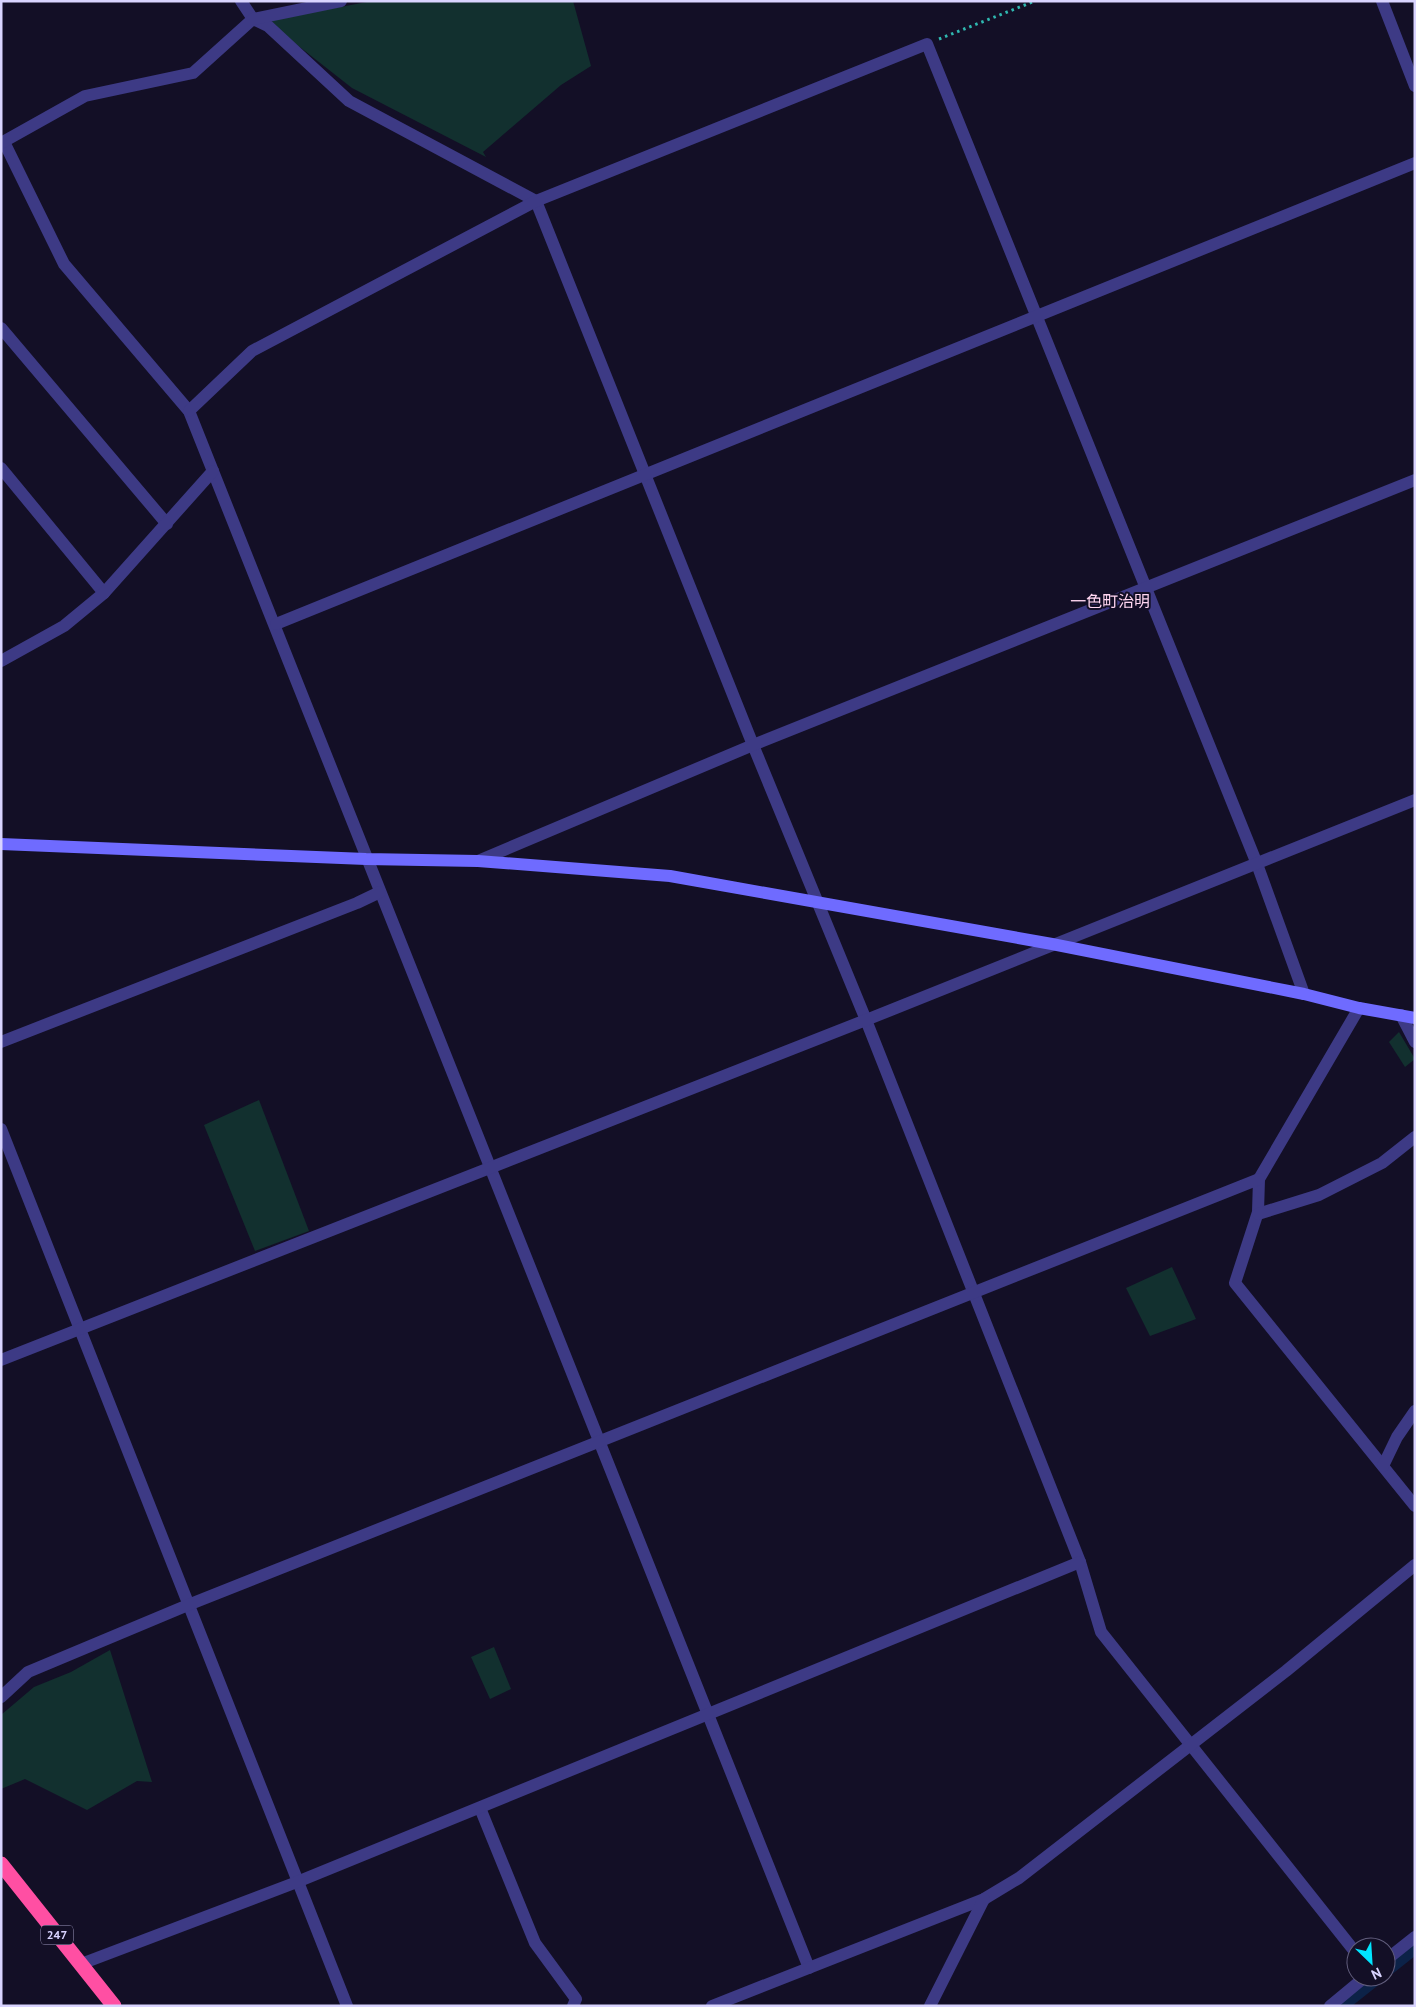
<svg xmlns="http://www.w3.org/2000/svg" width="1416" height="2007" font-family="'PT Sans','Noto Sans JP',sans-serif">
<rect width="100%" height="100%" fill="#130f26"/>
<g fill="#12302f">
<path d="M372,1h201l18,65 -30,19 -78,67 3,5 -134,-69 -79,-62 -1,-6z"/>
<path d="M1399,1032l16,27 -10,8 -16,-25z"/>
<path d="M259,1100l50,131 -54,20 -51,-126z"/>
<path d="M1172,1267l24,52 -46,17 -24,-48z"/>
<path d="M494,1647l17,42 -21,10 -19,-42z"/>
<path d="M110,1650l42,132 -15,-1 -50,29 -62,-31 -24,10v-74l33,-28 37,-15z"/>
</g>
<path fill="#0c2248" d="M1415,1943v13l-63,50h-16l37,-29h13v-11z"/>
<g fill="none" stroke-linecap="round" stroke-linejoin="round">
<path stroke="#2fb8b0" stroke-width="3" stroke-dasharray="2.5 4" stroke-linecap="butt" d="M939,39l96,-38"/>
<g stroke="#3d3a85" stroke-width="12">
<path d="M241,1l12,18 15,7 81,75 187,100 217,544 113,275 214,542 21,70 255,321"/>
<path d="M1382,1l33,85"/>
<path d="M4,142l60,122 125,147 620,1557"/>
<path d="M1,143l84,-47 108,-23 60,-54 88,-18"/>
<path d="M1,328l166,196"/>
<path d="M189,411l63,-60 284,-150 391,-157 330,820 47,130"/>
<path d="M1,468l103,125"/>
<path d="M276,624l1139,-461"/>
<path d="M1,661l63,-35 40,-33 109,-122"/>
<path d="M478,861l275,-116 662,-265"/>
<path d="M1359,1008l-100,171 -1,33 -23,71 180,223"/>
<path d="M1401,1015l14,27"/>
<path d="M1,1042l356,-139 23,-11"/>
<path d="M1,1129l346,877"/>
<path d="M1258,1214l61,-19 63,-32 33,-26"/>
<path d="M1,1360l865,-340 549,-220"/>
<path d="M1383,1466l14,-29 18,-26"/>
<path d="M1,1697l27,-25 160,-67 1071,-426"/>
<path d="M480,1808l55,135 41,56 -3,7"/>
<path d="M1386,1960l29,-23"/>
<path d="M81,1964l216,-82 783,-320"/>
<path d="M712,2006l272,-107 35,-21 267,-207 129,-106"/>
<path d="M930,2006l54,-107"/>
<path d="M1330,2006l35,-29"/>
</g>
<path stroke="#6f6bff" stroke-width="12" d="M1,844l365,15 112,2 192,15 382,68 252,50 55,14 56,10"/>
<path stroke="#ff4fa3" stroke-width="15" d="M1,1864l113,142"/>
</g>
<g text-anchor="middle" stroke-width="4" stroke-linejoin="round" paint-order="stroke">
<rect fill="#130f26" stroke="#9e99be" stroke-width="1" x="41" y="1925.5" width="32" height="19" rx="4"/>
<g font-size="12" font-weight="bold" fill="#d9d4ff">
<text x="57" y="1939">247</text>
</g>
<g font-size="16" fill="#ffd6f0" stroke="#130f26">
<text x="1110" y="607">一色町治明</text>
</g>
</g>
<rect width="1416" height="2007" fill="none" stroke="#d9d4ff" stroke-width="5"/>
<g transform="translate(1371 1962) rotate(155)"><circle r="24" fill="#130f26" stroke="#625e7d"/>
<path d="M0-4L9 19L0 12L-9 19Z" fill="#00e5ff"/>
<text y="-8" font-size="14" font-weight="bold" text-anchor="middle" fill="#d9d4ff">N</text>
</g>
</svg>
